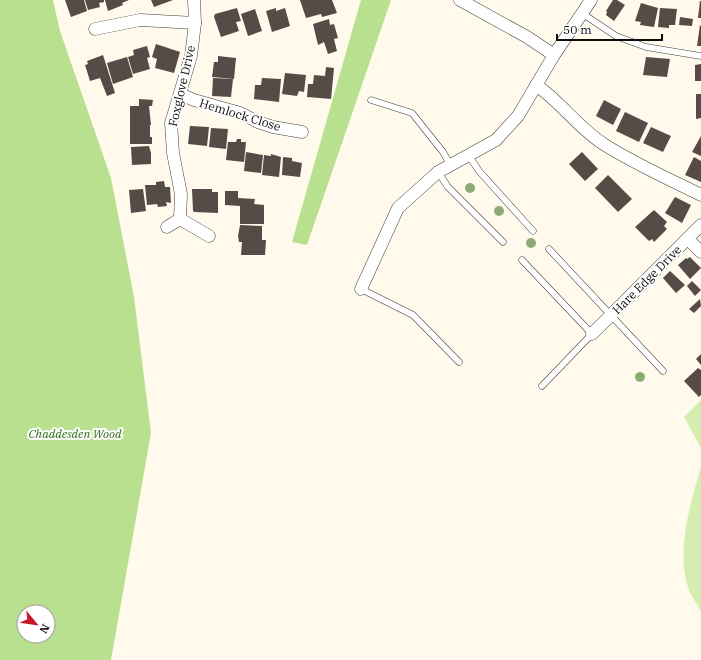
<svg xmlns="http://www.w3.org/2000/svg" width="701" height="660" font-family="'IBM Plex Serif',serif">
<rect width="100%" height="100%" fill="#fffaeb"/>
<g fill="#d4eeb1">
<path d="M701,400v48l-17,-31z"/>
<path d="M701,465v147c-3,-7 -8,-13 -11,-19 -16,-42 1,-88 11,-128z"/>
</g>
<g fill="#b8e08e" fill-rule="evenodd">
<path d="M0,0h53l7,31 51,147 23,119 17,136 -40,227h-111zM24,612h24v24h-24z"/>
<path d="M361,0h30l-84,245 -15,-3z"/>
</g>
<g fill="#564c47">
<path d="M65,0h19l3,11 -16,6z"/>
<path d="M85,0h19v2l-5,1 1,4 -12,3z"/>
<path d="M105,0h24l-7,3 1,2 -15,6z"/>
<path d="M151,0h22l-19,7z"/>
<path d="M300,0h32l5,13 -15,4 -1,-3 -15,4z"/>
<path d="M613,0h4l8,5 -11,16 -8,-6 1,-3 -1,-1z"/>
<path d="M700,1h1v17h-3z"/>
<path d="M641,3l17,5 -4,19 -14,-2 1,-3 -6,-1z"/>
<path d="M237,8l4,13 -5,1 3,9 -18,6 -7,-20 1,-3z"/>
<path d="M276,8v3l9,-3 5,18 -18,6 -6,-21z"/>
<path d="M660,8l17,1 -2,16h-6v3l-11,-1z"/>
<path d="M255,9l7,22 -14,5 -7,-22z"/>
<path d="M680,17l13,2 -1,7 -13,-1z"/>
<path d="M329,19l1,6 4,-1 4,14 -4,1 3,12 -9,3 -4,-12 -6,3 -5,-21z"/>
<path d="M700,25l1,1v20h-4z"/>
<path d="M156,44l24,8 -6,21 -19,-5 2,-9 -5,-2z"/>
<path d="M147,46l3,11 -3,1 3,11 -17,5 -5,-17 6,-2 -1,-5z"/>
<path d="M103,55l12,38 -8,3 -7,-18 -10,3 -5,-16 3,-1 -1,-3z"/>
<path d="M218,56l18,2 -2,21 -22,-2 2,-15h4z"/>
<path d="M127,57l6,20 -20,7 -6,-21z"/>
<path d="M646,57l24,2 -3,18 -24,-2z"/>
<path d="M701,64v17h-6v-16z"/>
<path d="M326,67l8,1 -3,31 -24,-2 1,-13h5l1,-9 11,1z"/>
<path d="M285,73l21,2 -2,17 -5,-1 -2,5 -15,-2z"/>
<path d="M213,78l20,1 -2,18 -19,-1z"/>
<path d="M262,78l19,1 -2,23 -25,-3 1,-14h6z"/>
<path d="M696,94h5v24l-5,1z"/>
<path d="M139,99l14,1 -1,6h-3l2,19h-5h4v12h2v7h-22v-38h9z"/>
<path d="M604,100l17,9 -8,16 -17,-9z"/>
<path d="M625,112l23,11 -9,19 -23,-11z"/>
<path d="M190,126l19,1 -2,19 -19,-2z"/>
<path d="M651,127l20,9 -8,16 -20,-9z"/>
<path d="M211,128l17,1 -2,20 -17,-2z"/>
<path d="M701,136v20l-9,-4z"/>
<path d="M237,139h4v3h5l-2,20 -18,-2 2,-18h8z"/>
<path d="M149,146l2,7v11l-19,1 -1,-18z"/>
<path d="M246,152l17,3 -2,18 -17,-2z"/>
<path d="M582,152l16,17 -13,12 -16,-17z"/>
<path d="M271,154l10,3 -2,20 -17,-2 2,-20 7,1z"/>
<path d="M283,157l9,1v3l10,2 -2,14 -18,-2z"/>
<path d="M694,157l7,4v21l-16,-7z"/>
<path d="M608,175l24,24 -14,13 -23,-24z"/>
<path d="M164,181l1,6h5l1,16 -5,-1 1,4 -9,1 -1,-3 -10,1 -2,-20h11v-3z"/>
<path d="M143,189l3,22 -15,2 -2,-23z"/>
<path d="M192,189h20v3h6v21l-24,-1 -1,-1z"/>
<path d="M225,191h13v7l17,1 -1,5 10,1v19h-24v-18l-15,-1z"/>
<path d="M675,197l16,8 -9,18 -17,-10z"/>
<path d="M654,210l13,12 -3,4 3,3 -13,13 -2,-3 -3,2 -14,-14z"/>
<path d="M240,225l22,1v14h4l-1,15h-24l1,-13h-3l-1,-6z"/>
<path d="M690,257l11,11 -11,11 -12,-14 8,-7 1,1z"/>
<path d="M670,271l15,14 -9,8 -13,-15z"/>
<path d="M692,281l9,9 -6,6 -8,-10z"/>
<path d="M700,299l1,7 -7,7 -5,-4z"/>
<path d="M701,354v11l-5,-6z"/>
<path d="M698,368l3,2v25l-2,2 -15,-16z"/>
</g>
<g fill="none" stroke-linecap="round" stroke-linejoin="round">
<defs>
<g id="service">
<path d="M583,14l33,22 30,11 55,9"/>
<path d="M371,100l41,13 31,39 8,14"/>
<path d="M469,156l10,15 54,60"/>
<path d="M438,172l10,15 55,55"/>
<path d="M549,249l114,122"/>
<path d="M522,260l70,74 -50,52"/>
<path d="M361,289l52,26 46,47"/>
</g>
<g id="minor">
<path d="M194,0l1,23 -4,33 -20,67 2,30 8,41 -1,25 29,17"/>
<path d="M460,0l67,37 27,18"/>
<path d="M95,29l45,-9 55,3"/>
<path d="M536,85c25,17 43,44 69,60 30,19 64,34 96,50"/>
<path d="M180,94l14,6 46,13 18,9 15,5 29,5"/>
<path d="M167,227l13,-8"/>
<path d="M688,239l13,13"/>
<path d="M361,289l37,-81 40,-36 58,-32 22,-24 36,-61 37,-55"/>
<path d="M592,334l109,-109"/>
</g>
</defs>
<use href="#service" stroke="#3f3f3f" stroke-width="7"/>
<use href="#minor" stroke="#3f3f3f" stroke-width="13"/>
<use href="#service" stroke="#fff" stroke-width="6"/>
<use href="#minor" stroke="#fff" stroke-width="12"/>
</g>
<g fill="#8cab76">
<circle cx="470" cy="188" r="5"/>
<circle cx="499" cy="211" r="5"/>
<circle cx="531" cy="243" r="5"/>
<circle cx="640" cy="377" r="5"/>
</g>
<g text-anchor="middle" stroke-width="4" stroke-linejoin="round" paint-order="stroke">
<g font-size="12" fill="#0c0c0c" stroke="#fff">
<text transform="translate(182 86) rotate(-77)" y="4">Foxglove Drive</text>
<text transform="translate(240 115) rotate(17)" y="4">Hemlock Close</text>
<text transform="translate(647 280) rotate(-45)" y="4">Hare Edge Drive</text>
</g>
<g font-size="12" font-style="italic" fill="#2d6a16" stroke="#fff">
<text x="75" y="438">Chaddesden Wood</text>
</g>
</g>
<g transform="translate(36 624) rotate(119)"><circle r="19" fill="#ffffff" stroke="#9e9e9e"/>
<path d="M0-3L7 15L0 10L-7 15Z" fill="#cb162a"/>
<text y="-6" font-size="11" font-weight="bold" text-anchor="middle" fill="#0c0c0c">N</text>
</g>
<path d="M557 34v6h105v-6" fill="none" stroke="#0c0c0c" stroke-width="2"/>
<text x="563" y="34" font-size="12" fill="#0c0c0c" stroke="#ffffff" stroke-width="3" paint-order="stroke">50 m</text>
</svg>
